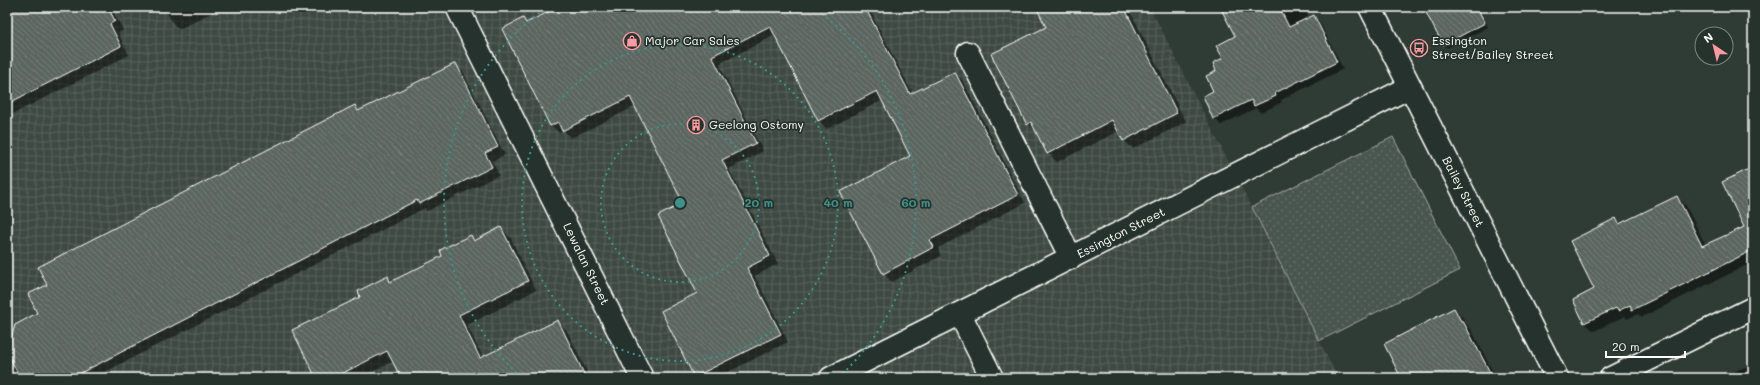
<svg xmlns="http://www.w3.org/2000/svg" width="1760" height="385" font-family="Mali,sans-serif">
<defs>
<pattern id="industrial-grid" width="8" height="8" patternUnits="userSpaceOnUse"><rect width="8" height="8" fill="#3c4842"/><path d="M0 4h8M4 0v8" fill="none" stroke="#59635e"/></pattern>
<pattern id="grass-dots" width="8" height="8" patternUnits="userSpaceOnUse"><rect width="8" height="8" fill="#4a544f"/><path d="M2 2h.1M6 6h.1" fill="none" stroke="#656e69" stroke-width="1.8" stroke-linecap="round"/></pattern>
<pattern id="building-back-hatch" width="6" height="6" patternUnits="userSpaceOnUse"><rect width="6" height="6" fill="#5b6661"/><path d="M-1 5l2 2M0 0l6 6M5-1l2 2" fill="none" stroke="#747d79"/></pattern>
</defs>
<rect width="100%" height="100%" fill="#2f3b35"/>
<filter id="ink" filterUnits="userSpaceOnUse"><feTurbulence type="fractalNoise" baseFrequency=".025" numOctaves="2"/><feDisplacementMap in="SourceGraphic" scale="8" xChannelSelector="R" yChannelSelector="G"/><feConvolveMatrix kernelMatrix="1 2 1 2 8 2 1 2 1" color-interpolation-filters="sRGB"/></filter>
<g filter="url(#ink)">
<path fill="url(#industrial-grid)" d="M7,7h1143l188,371h-1331z"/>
<path fill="url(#grass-dots)" stroke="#a4aaa7" d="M1393,137l67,133 -141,71 -67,-134z"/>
<g fill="#0007">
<path d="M7,7h104l12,23 -5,3 11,22 -122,62z"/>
<path d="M161,7h62l-44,22 -7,-7 -7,-14 -2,1z"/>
<path d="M560,7h308l45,87 42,-21 8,8 62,122 -87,45 3,8 -49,26 -8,-8 -42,-81 69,-37 -28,-56 -56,29 -8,-8 -44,-86 -56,29 44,87 -34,18 49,95 -23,12 33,66 -72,36h-20l-1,-1 3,-83 -13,-91 -49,-97 -65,32 -7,-7 -5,2 -8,-8 -28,-106 4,4z"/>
<path d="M1037,7h91l58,115 -53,27 -9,-9 -5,-9 -62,31 -9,-9 -10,-20 -10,-9 19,-97z"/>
<path d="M1221,7h82l6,11 5,-2 6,7 23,46 -62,31 1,2 -21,11 -5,-5 -35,17 -7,-7 1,-27 3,-20 18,-34z"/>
<path d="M1430,7h48l10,20 -41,21 -4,-3z"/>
<path d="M455,64l8,8 42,83 -13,6 7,14 -72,36 -2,-3 -332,170h-86v-6l9,-5 22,-53 10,-29 307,-179 5,6z"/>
<path d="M1753,168v94l-111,55 -4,-3 -11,5 -2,-3 -31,15 -9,-8 -11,-23 21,-10 21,-71 5,5 56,-27 9,9 20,40 39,-19z"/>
<path d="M500,228l10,9 26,53 -69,35 16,33 75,-37 9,10 23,47h-188l-8,-17 -34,17h-43l45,-81 25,-20 5,5 52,-25 26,-21 5,5z"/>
<path d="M1454,309l9,9 5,8 4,5 24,47h-94z"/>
<path d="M1753,364v14h-30l15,-8z"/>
<path d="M1308,375l3,3h-10z"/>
</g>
<g fill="url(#building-back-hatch)" stroke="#fff">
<path d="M7,7h101l7,14 -5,3 11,22 -114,58z"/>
<path d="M558,7h307l45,87 45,-22 63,123 -88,45 4,7 -51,27 -43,-82 70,-36 -33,-65 -59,30 -48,-95 -58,30 44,87 -34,17 48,96 -23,12 34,66 -87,43 -33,-66 36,-18 -39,-77 25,-13 -53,-106 -68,34 -4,-9 -8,4 -48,-97 21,-11 3,5z"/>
<path d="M1036,7h88l53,106 -54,28 -11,-21 -65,34 -16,-32 -4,3 -36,-71 55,-27z"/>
<path d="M1220,7h59l10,20 25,-12 23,47 -62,31 1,3 -22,10 -3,-6 -38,19 -10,-23 10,-5 -7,-15 10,-5 -3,-8 10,-5 -7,-12 19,-10z"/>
<path d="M1423,7h54l8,16 -42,22z"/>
<path d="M456,63l42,84 -13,6 7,14 -73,37 -2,-4 -346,178h-51l-13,-26 8,-27 22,-12 -9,-19 19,-9 -9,-18 317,-162 3,6z"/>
<path d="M1753,167v83l-121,60 -2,-5 -12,6 -2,-3 -32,15 -11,-23 21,-11 -24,-48 46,-23 3,6 58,-28 25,50 42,-19 -22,-45z"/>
<path d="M501,227l27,54 -69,34 21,43 78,-38 28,58h-185l-14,-27 -54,27h-17l-24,-48 68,-33 -2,-6 30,-15 2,6 52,-26 -2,-6 31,-15 3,6z"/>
<path d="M1454,308l7,13h2l30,57h-92l-17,-34z"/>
</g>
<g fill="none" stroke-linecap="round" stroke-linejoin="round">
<defs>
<g id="minor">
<path d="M457,7l185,371"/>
<path d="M1370,7l187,371"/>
<path d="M968,53l103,205"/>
<path d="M960,314l32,64"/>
<path d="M831,378l579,-291"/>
<path d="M1611,378l142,-70"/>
</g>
</defs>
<use href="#minor" stroke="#fff" stroke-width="25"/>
<use href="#minor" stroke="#26332d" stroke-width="22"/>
</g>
</g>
<g fill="none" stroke="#3f918b" stroke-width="2" stroke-dasharray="2 4">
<circle cx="680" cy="203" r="79"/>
<circle cx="680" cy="203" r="158"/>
<path d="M521 377A236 236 0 0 1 548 7M812 7A236 236 0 0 1 839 377"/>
</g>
<defs>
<symbol id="shop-ring" viewBox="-11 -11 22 22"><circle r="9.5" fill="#26332d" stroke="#ff9aa2" stroke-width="1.5"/><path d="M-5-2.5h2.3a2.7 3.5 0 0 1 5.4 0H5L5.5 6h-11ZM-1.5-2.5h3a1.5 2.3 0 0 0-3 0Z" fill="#ff9aa2"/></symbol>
<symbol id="bus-ring" viewBox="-11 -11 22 22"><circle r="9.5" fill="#26332d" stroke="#ff9aa2" stroke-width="1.5"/><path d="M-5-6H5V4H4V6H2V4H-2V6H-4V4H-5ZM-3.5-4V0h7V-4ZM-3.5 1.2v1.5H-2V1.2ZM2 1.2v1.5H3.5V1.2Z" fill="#ff9aa2"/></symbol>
<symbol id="building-ring" viewBox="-11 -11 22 22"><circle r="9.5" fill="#26332d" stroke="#ff9aa2" stroke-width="1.5"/><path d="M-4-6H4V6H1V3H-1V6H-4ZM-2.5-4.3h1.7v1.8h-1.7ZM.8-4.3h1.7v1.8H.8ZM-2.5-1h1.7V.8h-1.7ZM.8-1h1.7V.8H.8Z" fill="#ff9aa2"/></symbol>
</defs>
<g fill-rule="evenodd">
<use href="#shop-ring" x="622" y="31" width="20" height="20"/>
<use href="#bus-ring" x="1409" y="38" width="20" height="20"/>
<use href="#building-ring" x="686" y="115" width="20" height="20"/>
</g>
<g text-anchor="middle" stroke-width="3.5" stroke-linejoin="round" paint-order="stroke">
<g font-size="12" fill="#fff" stroke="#26332d" text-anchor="start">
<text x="645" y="45">Major Car Sales</text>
<text x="1432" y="45">Essington<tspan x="1432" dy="14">Street/Bailey Street</tspan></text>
<text x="709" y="129">Geelong Ostomy</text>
</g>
<g font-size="12" fill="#fff" stroke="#26332d">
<text transform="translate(1463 192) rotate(63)" y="4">Bailey Street</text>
<text transform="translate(1121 233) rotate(-27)" y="4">Essington Street</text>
<text transform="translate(586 264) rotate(64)" y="4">Lewalan Street</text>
</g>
</g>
<circle cx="680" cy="203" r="6" fill="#3f918b" stroke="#26332d" stroke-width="2"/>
<g font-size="12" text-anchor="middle" font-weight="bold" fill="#3f918b" stroke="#26332d" stroke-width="3.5" stroke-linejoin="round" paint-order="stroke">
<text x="759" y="207">20 m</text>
<text x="838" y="207">40 m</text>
<text x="916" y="207">60 m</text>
</g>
<rect width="1760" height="385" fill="none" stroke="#26332d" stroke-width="24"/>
<rect x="12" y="12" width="1736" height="361" fill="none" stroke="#fff" stroke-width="1.5" filter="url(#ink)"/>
<g transform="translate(1714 46) rotate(325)"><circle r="19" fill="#26332d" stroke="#7d8581"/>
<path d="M0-3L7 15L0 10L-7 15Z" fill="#ff9aa2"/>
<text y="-6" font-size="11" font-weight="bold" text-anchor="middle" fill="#ffffff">N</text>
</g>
<path d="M1606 351v6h79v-6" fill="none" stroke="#ffffff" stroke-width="2"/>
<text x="1612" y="351" font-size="12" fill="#ffffff" stroke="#26332d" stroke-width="3" paint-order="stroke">20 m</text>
</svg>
